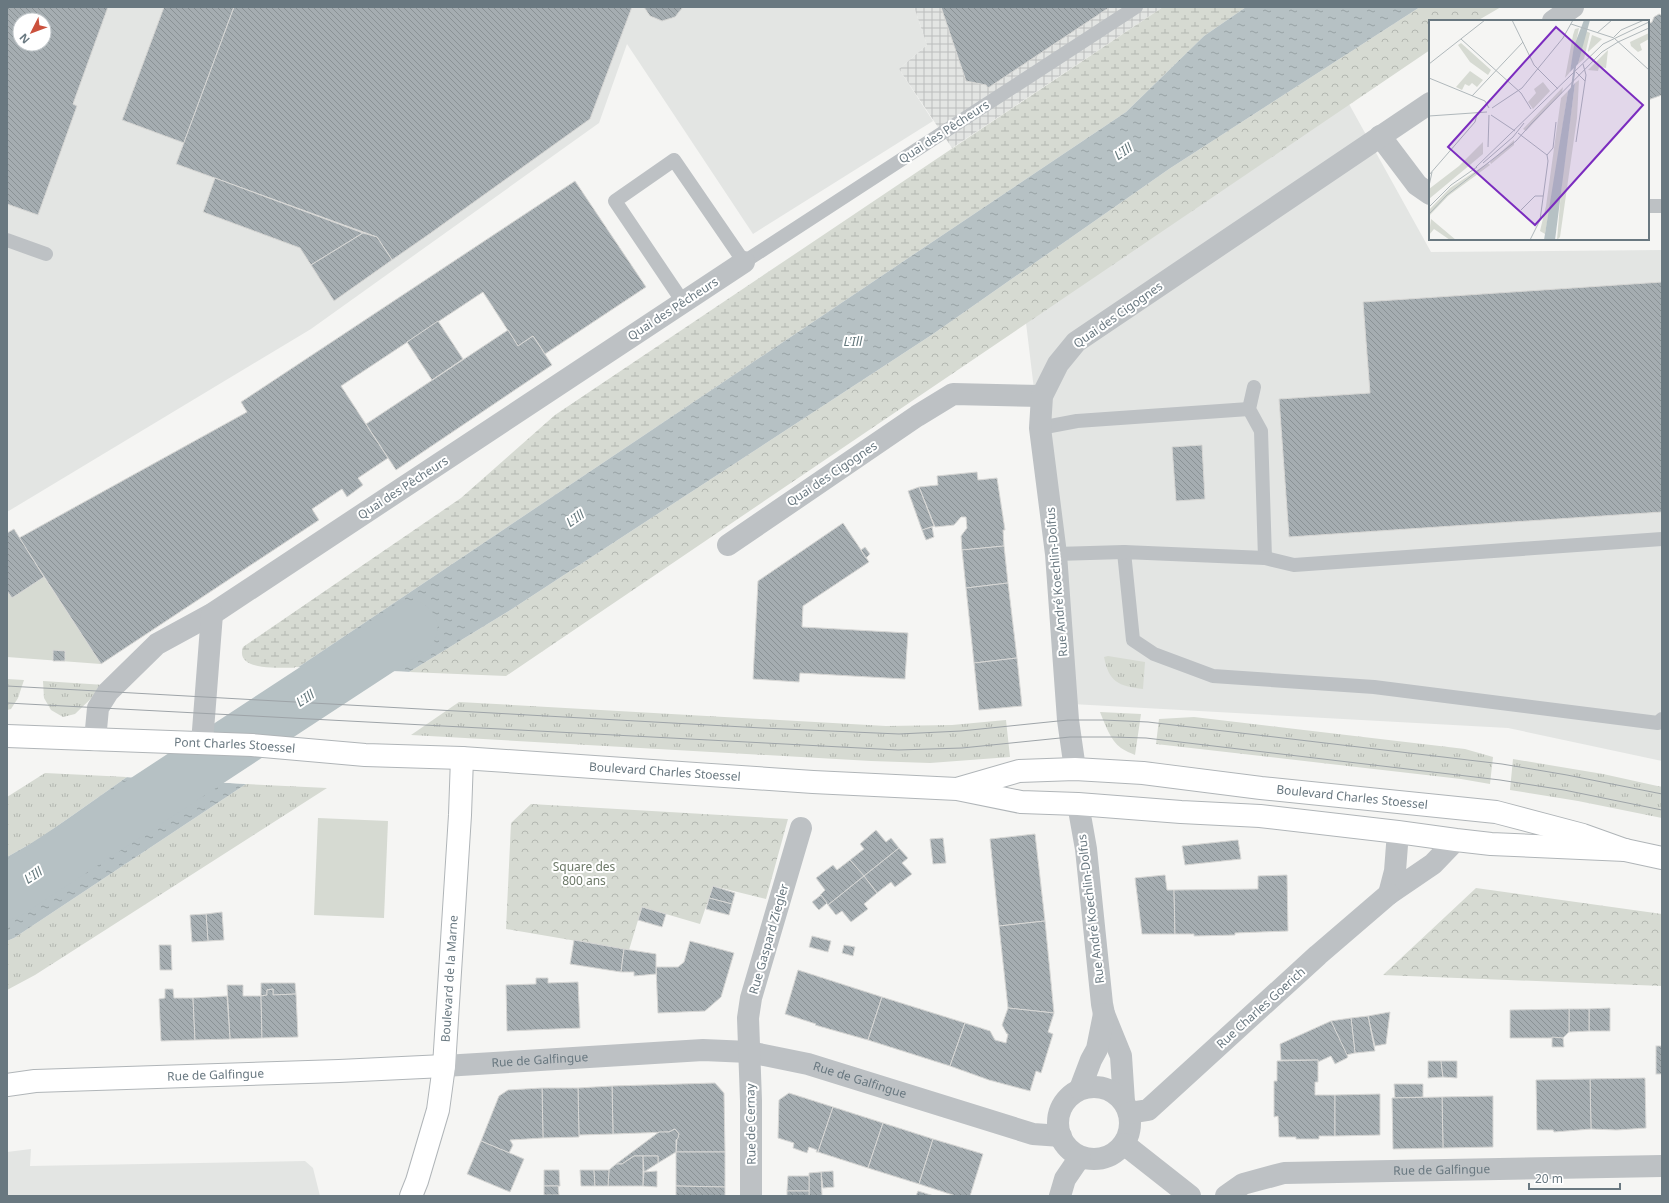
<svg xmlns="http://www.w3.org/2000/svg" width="1669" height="1203" font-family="'Noto Sans',sans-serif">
<defs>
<pattern id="industrial-grid" width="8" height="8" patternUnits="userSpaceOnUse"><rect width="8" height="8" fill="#e3e5e3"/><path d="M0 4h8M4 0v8" fill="none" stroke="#bcbebd"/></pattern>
<pattern id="grass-tufts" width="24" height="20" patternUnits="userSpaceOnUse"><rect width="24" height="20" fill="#d6dad2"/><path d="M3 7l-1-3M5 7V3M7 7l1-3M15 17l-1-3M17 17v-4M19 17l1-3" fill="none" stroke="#b2b6b0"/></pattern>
<pattern id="forest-crowns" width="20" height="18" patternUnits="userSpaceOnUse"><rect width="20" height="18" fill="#d6dad2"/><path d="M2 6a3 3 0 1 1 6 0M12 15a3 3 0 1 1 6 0" fill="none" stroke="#b2b6b0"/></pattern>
<pattern id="wetland-marsh" width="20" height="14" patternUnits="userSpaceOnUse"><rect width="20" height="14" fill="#d6dad2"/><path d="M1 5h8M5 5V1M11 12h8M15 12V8" fill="none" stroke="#b2b6b0"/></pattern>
<pattern id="water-ripples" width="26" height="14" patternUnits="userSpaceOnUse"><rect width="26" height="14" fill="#b6c1c4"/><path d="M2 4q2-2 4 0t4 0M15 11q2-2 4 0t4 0" fill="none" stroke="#98a2a4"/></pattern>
<pattern id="building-back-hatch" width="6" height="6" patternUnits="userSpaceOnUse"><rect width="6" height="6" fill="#a5adb1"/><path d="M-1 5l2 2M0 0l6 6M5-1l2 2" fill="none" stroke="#8a9295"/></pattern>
</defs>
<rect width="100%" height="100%" fill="#f5f5f3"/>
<g fill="#e3e5e3" fill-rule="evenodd">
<path d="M7,7h907l13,38 -28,24 34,52 -180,113 -126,-190 -28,79 -288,206 -304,183zM20,20h24v24h-24z"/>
<path d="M1349,104l82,148 231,-2v511l-154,-33 -436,-24 -46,-381z"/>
<path d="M31,1149l-1,17 275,-5 8,7 7,28h-313v-44z"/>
</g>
<path fill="url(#industrial-grid)" d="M914,7h249l-211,141 -53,-79 28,-24z"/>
<g fill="url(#grass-tufts)">
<path d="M1108,656l37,6 -2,27c-25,-3 -34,-7 -39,-32z"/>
<path d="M7,679l17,1 -6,18 -7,11 -4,1z"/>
<path d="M43,681l62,4 -30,29 -12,3 -12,-7 -7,-12z"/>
<path d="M459,702l427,24 66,-1 54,-5 4,37 -80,6 -59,-2 -460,-26z"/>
<path d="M1100,712l41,2 -6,41c-4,-2 -10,-4 -14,-7 -11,-8 -16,-24 -21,-36z"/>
<path d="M1194,717l271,32 28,8 -3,27 -29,-5 -305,-35 3,-25z"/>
<path d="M1513,759l90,15 59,13v31l-84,-17 -68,-11z"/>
<path d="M45,773l82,4 -88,62 -32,18v-60z"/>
<path d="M246,784l81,4 -292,187 -28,15v-49l7,-3z"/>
</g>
<g fill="url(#forest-crowns)">
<path d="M1420,7h81l-24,14h-47v29l-924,626 -97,-4 103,-63 421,-275 236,-165z"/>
<path d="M531,804l257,15 -22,80 -53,-13 -13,38 -58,-17 -13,43 -123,-21 5,-106z"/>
<path d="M1476,888l186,26v72l-279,-11z"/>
</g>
<path fill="url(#wetland-marsh)" d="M1163,7h83l-42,29 -78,76 -829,556c-14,-1 -63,4 -54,-21l218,-149 94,-83z"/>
<g fill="#d6dad2">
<path d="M44,577l57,87 -94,-7v-66l5,7z"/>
<path d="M318,818l70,3 -4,97 -70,-3z"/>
</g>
<g fill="url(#water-ripples)">
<path d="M1246,7h174l-251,162 -236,165 -421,275 -103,63 -112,-4 829,-556 78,-76z"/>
<path d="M127,777l119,7 -232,154 -7,3v-84l32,-18z"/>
</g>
<g fill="#f5f5f3">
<path d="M295,668v-1l117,5 -3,2 -112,-4z"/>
<path d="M128,775l119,7 1,2 -124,-7z"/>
</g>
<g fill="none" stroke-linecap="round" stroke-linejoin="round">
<path stroke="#b6c1c4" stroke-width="55" d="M7,892l403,-264"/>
</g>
<g fill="url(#building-back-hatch)" stroke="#d7d7d5" fill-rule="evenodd">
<path d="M7,7h101l-35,97 4,2 -39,109 -31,-11zM20,20h24v24h-24z"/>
<path d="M164,7h70l-50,136 -62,-23z"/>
<path d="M234,7h398l-42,112 -162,116 -36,25 -15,-23 -201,-73z"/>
<path d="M644,7h39l-8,10 -13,4 -12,-5z"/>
<path d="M941,7h169l-122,81 -2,-3 -20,-4z"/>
<path d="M1659,14l3,1v80l-14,5v-76l4,-2 2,-5z"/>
<path d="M215,178l148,55 -52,32 -11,-17 -97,-36z"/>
<path d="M575,181l71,106 -101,67 -12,-18 -15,10 -35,-54 -142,94 47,72 -30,20 5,7 -16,12 -5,-8 -30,20 7,11 -218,144 -82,-126 228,-126 -6,-10z"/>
<path d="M363,233l14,4 15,23 -58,41 -23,-36z"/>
<path d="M1662,282v230l-373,25 -10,-138 91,-6 -7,-91z"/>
<path d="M438,321l25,38 -31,21 -25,-38z"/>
<path d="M508,330l10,16 15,-10 19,29 -156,105 -30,-46z"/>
<path d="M1202,445l3,54 -29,2 -4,-54z"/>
<path d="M977,472l1,8 19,-2 8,52h-2l1,16 -42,4 -1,-14 6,-8 -1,-11h-5l-7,8 -19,2 -16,-40 19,-2 -1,-9z"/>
<path d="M919,487l15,39 -12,4 -14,-39z"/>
<path d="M843,523l26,39 -66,44 -1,21 106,6 -3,46 -105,-6 -1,9 -46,-3 5,-98z"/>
<path d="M932,527l2,10 -8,3 -4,-10z"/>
<path d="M14,529l30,48 -32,21 -5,-7v-58z"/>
<path d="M1004,546l4,37 -42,5 -4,-38z"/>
<path d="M865,547l5,7 -4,4 -5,-8z"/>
<path d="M1008,583l9,75 -43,5 -8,-75z"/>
<path d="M53,650l12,1v10h-12z"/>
<path d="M1017,658l5,48 -43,4 -5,-47z"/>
<path d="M876,830l10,12 5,-4 8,10 -35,28 -14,-16 14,-11 -4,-5z"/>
<path d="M1035,834l10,87 -46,5 -9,-87z"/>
<path d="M943,838l3,25 -13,1 -3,-25z"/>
<path d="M1238,840l3,19 -56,6 -3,-19z"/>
<path d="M899,848l9,10 -6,5 10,11 -17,13 -4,-5 -14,11 -13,-17z"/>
<path d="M850,860l14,16 -36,29 -8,-10 5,-5 -9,-12 17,-13 4,5z"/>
<path d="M1165,875l2,15h7l1,44h-33l-7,-56z"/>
<path d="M1287,875l1,56 -53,2v2l-41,1v-2h-19l-1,-44 84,-1v-13z"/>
<path d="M864,876l13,17 -13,11 4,5 -17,13 -9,-11 -6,4 -8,-10z"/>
<path d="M713,886l22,7 -3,11 -23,-6z"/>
<path d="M821,895l6,8 -8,7 -7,-8z"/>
<path d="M709,898l23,6 -3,11 -23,-6z"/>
<path d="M642,907l24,7 -4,13 -24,-7z"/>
<path d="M222,912l2,28 -16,1 -2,-27z"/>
<path d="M206,914l2,27 -16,1 -2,-27z"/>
<path d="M1045,921l9,92 -46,-5 -9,-82z"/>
<path d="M812,936l19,5 -3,11 -19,-5z"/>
<path d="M574,940l50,9 -3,23 -51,-8z"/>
<path d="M690,941l44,12 -13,44 -16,14 -47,2 -2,-46h22l6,-5z"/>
<path d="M159,945h12l1,25h-12z"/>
<path d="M844,945l11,2 -2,9 -11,-3z"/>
<path d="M624,949l32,5v20l-22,2v-4h-13z"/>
<path d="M798,970l84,27 -14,43 -53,-15 1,-1 -31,-10z"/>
<path d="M536,978h12v5l30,-1 2,46 -73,3 -1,-46 30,-1z"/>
<path d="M261,983h34l1,11 -23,1v-6l-6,1v5l-6,1z"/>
<path d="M227,985h16v11h18l1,42 -32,1z"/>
<path d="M165,989h8l1,9h19l2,42 -34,1 -2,-42 6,-1z"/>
<path d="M273,989v6l23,-1 2,43 -36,1 -1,-42 6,-1v-5z"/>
<path d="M227,996l3,43 -35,1 -2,-42z"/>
<path d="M882,997l83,26 -15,43 -82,-26z"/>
<path d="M1008,1008l46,5 -6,19 5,2 -12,39 -5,-2 -6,20 -41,-11 -39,-14 15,-43 25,8 5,9 11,3 2,-9h-1l-5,-9z"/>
<path d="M1610,1008v23h-21v-22z"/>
<path d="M1569,1009h20v22l-20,1z"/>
<path d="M1569,1009v23l1,-1 -7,7h-53v-28z"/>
<path d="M1390,1012l-4,32 -11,2 -7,-30z"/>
<path d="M1368,1016l7,35 -20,2 -4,-35z"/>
<path d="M1351,1018l4,35 -9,2 -15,-34z"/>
<path d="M1331,1021l17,36 -1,1 -12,6 -4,-8 -13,6v-2h-37l-1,-16z"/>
<path d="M1552,1037l11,1 1,9h-12z"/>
<rect x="1656" y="1046" width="6" height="28"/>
<path d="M1318,1060v22h-3v13h20v41h-16v3h-23v-2h-17l-1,-21 -4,1v-36h3v-20z"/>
<path d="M1428,1061h13l2,16 -15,1z"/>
<path d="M1441,1061h16v17l-14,-1z"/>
<path d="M1645,1078l1,50 -29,2 -26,-1 -1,-50z"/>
<path d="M1590,1079l1,50 -37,3 -1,-2h-16l-1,-50z"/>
<path d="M715,1083l9,10 1,59h-49l1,-13 2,-5 -4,-5 -6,3 -56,2 -1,-48z"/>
<path d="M1394,1084h29v13l-28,1z"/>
<path d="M612,1086l1,48 -34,1 -1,-47z"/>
<path d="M542,1088h36l1,49 -36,1z"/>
<path d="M542,1088l1,50 -33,2 3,5 -4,8 -28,-12 18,-45 9,-6z"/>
<path d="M789,1093l44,14 -15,45h-2l1,-2 -8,-3 -2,6 -14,-5 1,-5 -16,-5 1,-38z"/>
<path d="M1380,1094v41l-45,1v-41z"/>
<path d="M1493,1096v51l-50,1 -1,-51z"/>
<path d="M1442,1097l1,51 -50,1 -1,-51z"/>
<path d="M833,1107l50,16 -15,45 -50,-16z"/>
<path d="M883,1123l50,16 -14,45 -51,-16z"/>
<path d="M675,1129l4,5 -1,4 -2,2v12l-18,11v-7h-24l-12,8h-6l43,-32h10z"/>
<path d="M933,1139l50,15 -13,42h-14l-37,-12z"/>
<path d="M481,1141l43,18 -14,33 -43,-18z"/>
<path d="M676,1152h49v35l-49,-1z"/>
<path d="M634,1156h9v30h-35l1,-16 7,-6h6z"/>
<path d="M643,1156h15v7l-14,9z"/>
<path d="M544,1170h15l1,16h-16z"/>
<path d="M580,1170h14l1,16h-14z"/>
<path d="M594,1170h15l-1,16h-13z"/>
<path d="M657,1171v16l-14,-1 1,-14z"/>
<path d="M833,1171l1,16 -11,1 -2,-16z"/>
<path d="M821,1172l1,24h-13v-23z"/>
<path d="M788,1176h21v15h-22z"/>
<path d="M544,1186h14l1,9h-15z"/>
<path d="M676,1186l49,1v9h-49z"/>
<rect x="787" y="1191" width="22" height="5"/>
<path d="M918,1191l16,5h-18z"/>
</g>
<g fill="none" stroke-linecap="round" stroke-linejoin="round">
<defs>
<g id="secondary">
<path id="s3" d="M7,736l245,9 113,10 97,3 351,24 144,7 64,13 57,2 103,8 79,4 138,16 58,8 35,4 134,6"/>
<path id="s4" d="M960,788l59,-17 56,-2 68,4 118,15 235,24 87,23 42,15 37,8"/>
<path id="s5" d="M7,1085l28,-4 304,-10 105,-5"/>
<path id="s6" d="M411,1196l6,-15 21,-71 6,-44 16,-251 2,-57"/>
</g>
</defs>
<use href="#secondary" stroke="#b0b5b8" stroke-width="24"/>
<g stroke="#bdc1c4" stroke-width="14">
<path d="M1648,206h14"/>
<path d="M7,240l39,14"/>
<path d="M683,302l-68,-101 59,-41 70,102 392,-255"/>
<path d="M1254,387l-5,22 12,22 4,127"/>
<path d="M1040,428l37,-7 172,-12"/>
<path d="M1662,539l-368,26 -29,-7 -141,-6 9,88 21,14 59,22 161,11 284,36 4,-4"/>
<path d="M1056,554l68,-2"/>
</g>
<g stroke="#bdc1c4" stroke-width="22">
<path d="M1553,21l20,-14"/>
<path d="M1380,136l37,49 13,9"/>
<path d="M728,545l189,-129 36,-22 89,2"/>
<path d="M95,740l3,-32 10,-16 49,-48 55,-30 532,-352"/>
<path d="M202,743l10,-129"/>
<path d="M1075,769l-7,-49 -12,-166 -16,-126 2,-32 16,-32 18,-22 354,-239"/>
<path d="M1078,804l8,45 16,155 2,10 17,42 3,46"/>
<path d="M1398,832l-3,39 -6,23 44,-30 23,-24"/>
<path id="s1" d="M444,1066l259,-16 46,2 59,12 225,70 28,2"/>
<circle cx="1094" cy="1123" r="36"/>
<path d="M1080,1089l11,-29 6,-11 7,-35"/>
<path d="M1129,1113l19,-3 170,-155 71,-61"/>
<path d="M1124,1144l66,52"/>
<path d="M751,1196v-95l-3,-83 3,-20 50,-170"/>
<path d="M1060,1196l5,-17 15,-22"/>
<path id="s2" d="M1226,1196l17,-12 41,-11 378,-7"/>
</g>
<use href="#secondary" stroke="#fff" stroke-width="22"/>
<g stroke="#9ea4a8" stroke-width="1">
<path d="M7,686l755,42 137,6 62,-3 107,-11h35l45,2 354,42 65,11 95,19"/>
<path d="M7,703l891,47 64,-2 108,-11h42l34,1 354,42 64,10 98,20"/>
</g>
</g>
<g text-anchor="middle" stroke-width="4" stroke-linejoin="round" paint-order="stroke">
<g font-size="12" fill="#697880" stroke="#fff">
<text transform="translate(944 132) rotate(-33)" y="4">Quai des Pêcheurs</text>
<text transform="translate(673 309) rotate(-33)" y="4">Quai des Pêcheurs</text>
<text transform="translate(1118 315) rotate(-35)" y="4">Quai des Cigognes</text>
<text transform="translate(832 474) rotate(-34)" y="4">Quai des Cigognes</text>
<text transform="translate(403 488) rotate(-33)" y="4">Quai des Pêcheurs</text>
<text transform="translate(1057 582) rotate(-95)" y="4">Rue André Koechlin-Dolfus</text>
<text dy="4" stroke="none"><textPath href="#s3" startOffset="228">Pont Charles Stoessel</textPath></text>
<text dy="4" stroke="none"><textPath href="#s3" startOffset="659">Boulevard Charles Stoessel</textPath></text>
<text dy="4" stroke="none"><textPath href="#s4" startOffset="396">Boulevard Charles Stoessel</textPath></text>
<text transform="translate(1091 909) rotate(-97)" y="4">Rue André Koechlin-Dolfus</text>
<text transform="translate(769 939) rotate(-74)" y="4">Rue Gaspard Ziegler</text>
<text dy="4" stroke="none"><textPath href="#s6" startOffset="222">Boulevard de la Marne</textPath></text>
<text transform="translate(1261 1008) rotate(-42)" y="4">Rue Charles Goerich</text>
<text dy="4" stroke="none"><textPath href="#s1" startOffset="96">Rue de Galfingue</textPath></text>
<text dy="4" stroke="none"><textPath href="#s5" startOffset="209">Rue de Galfingue</textPath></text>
<text dy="4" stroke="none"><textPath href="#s1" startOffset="420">Rue de Galfingue</textPath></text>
<text transform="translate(751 1124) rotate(-91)" y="4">Rue de Cernay</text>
<text dy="4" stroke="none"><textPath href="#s2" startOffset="221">Rue de Galfingue</textPath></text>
</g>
<g font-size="12" fill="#6c7867" stroke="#fff">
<text x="584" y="871">Square des<tspan x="584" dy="14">800 ans</tspan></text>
</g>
<g font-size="13" font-style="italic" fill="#64787c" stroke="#fff">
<text transform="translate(1123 151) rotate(-34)" y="5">L'Ill</text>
<text x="853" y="346">L'Ill</text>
<text transform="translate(575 518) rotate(-34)" y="5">L'Ill</text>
<text transform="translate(305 698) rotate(-33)" y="5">L'Ill</text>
<text transform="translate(33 875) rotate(-33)" y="5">L'Ill</text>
</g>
</g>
<g transform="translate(1429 20)">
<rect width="220" height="220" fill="#f5f5f3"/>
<path d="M150,8l-9,44 -5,6 8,-43 2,-6zM157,11l4,2 -6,26 -6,5zM134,67l-1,6 -36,38 -3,-2zM85,120v5l-23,19 -1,-2zM59,143l2,2 -42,31 -19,20v-6l21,-22z" fill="#d6dad2"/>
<path d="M220,13v6l-9,5 2,6 -4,2 -7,-6 -1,-4zM114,62l7,9 -17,18 -5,-7 8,-9 -2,-4zM139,71l-13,87 -10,56 -5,-3 6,-25 15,-108zM54,122v12l-54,45v-10l30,-23zM2,199l25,21h-6l-16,-11 -5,6z" fill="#d6dad2"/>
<path d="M150,60l-2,38 -17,119 -3,3 5,-61 13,-96z" fill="#d6dad2"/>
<path d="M163,15l10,4 -14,13v-2zM32,23l30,27 -3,5 -18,-13 -12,-17zM179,30l-2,18 -7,-1 -1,4 -10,-1zM41,51l13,9 -6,7 -5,-4 -3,3 -4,-2 -3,6 -6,-3z" fill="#d6dad2"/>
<path d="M155,0h6l-12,44 -8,8 4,-26zM146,63l-20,157h-11l24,-149z" fill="#b6c1c4"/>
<path fill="none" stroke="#b6c1c4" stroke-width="2" d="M142,73l5,-33"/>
<path fill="none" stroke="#b0b8bb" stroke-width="1" d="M83,0l22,45 24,24M142,4l43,14 35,32M168,13l15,-13M185,17l7,-7 23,-10M32,19l60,54 10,16M0,44l56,-44M147,52l9,9M0,58l56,23 4,7M43,76l51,-54M63,88l30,-20 41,-50 10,-18M62,95l24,16M0,96l58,-4M89,113l29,22M147,122l10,-67 -3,-11M59,127l1,-32M118,135l6,-7 3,-26M54,143l30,-26 11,-14M47,147l127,-123 46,-22M0,155l46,-53 2,-8M0,166l3,-14M0,187l22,-22 26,-18M92,190l14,-14h8M0,194l18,-19 69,-54 16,-18 70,-71 16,-10 31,-14M101,220l10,-20 8,-59 -1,-6"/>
<path fill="#7b2cbf" fill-opacity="0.15" stroke="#7b2cbf" stroke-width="2" d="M127,7l87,78 -108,120 -87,-78z"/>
<rect width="220" height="220" fill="none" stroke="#697880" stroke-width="2"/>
</g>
<rect width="1669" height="1203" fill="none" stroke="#697880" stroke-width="16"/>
<g transform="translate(32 32) rotate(228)"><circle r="19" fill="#ffffff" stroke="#c3c9cc"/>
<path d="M0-3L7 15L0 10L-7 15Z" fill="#cb513d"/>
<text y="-6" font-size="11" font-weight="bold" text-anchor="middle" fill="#697880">N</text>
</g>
<path d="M1529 1183v6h91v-6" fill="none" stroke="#697880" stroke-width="2"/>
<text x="1535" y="1183" font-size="12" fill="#697880" stroke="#ffffff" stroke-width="3" paint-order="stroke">20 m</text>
</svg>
